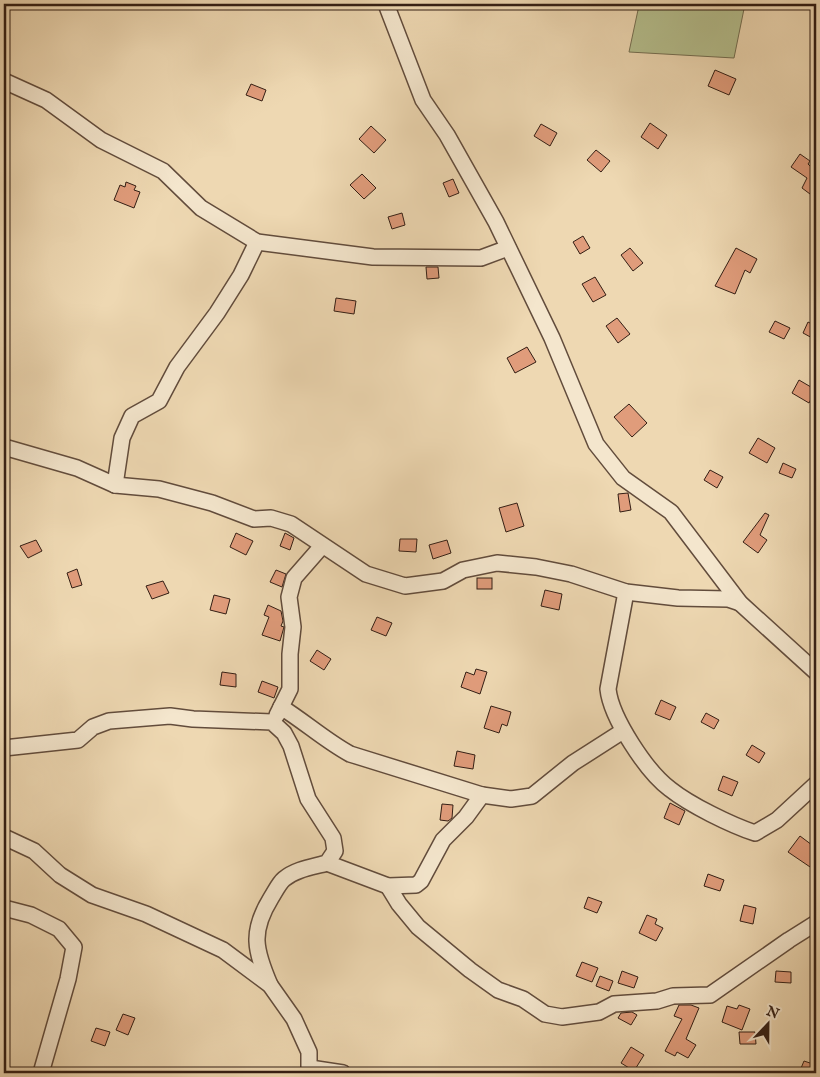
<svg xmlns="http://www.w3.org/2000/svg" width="820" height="1077" font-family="'IM FELL English',serif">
<rect width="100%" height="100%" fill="#eed8b2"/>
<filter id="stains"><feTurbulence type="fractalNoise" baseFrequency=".004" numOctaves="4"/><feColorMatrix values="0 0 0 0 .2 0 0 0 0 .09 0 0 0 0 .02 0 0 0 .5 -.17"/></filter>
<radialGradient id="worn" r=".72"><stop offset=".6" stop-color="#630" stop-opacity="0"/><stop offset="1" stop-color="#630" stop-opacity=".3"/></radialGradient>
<path fill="#b5bf8e" stroke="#746e51" d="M647,4h98l-11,54 -105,-6 9,-42z"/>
<g fill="#e09c7b" stroke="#331e14">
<path d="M715,70l21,9 -7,16 -21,-9z"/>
<path d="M251,84l15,6 -4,11 -16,-6z"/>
<path d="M650,123l17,12 -9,14 -17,-12z"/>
<path d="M541,124l16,9 -7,13 -16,-10z"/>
<path d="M371,126l15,14 -12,13 -15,-14z"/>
<path d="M596,150l14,11 -9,11 -14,-12z"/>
<path d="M800,154l10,7 -2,3 5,5 3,-4v28l-4,-2 -2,3 -8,-6 5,-10 -16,-11z"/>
<path d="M362,174l14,14 -12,11 -14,-14z"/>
<path d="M453,179l6,14 -10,4 -6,-14z"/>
<path d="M126,182l10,4 -2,4 6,2 -6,16 -20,-8 6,-15 5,2z"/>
<path d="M402,213l3,12 -13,4 -4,-12z"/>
<path d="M583,236l7,12 -10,6 -7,-12z"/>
<path d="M630,248l13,15 -10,8 -12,-16z"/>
<path d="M736,248l21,11 -7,14 -5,-3 -10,24 -20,-8z"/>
<path d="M426,267h12l1,11 -12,1z"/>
<path d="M595,277l11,18 -13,7 -11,-18z"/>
<path d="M336,298l20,3 -2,13 -20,-3z"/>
<path d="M617,318l13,16 -12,9 -12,-17z"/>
<path d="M775,321l15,7 -6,11 -15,-7z"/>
<path d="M808,322l8,4v14l-13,-7z"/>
<path d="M527,347l9,15 -21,11 -8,-15z"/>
<path d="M799,380l17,10 -7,13 -17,-10z"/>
<path d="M629,404l18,19 -15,14 -18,-20z"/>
<path d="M758,438l17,10 -8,15 -18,-10z"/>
<path d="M783,463l13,6 -4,9 -13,-5z"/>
<path d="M710,470l13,7 -6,11 -13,-8z"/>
<path d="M628,493l3,17 -11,2 -2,-18z"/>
<path d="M517,503l7,23 -18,6 -7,-24z"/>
<path d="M765,513l4,2 -9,20 7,5 -9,13 -15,-11z"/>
<path d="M236,533l17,8 -7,14 -16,-8z"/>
<path d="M285,533l9,5 -4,12 -10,-4z"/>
<path d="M400,539h17l-1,13 -17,-1z"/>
<path d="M36,540l6,11 -14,7 -8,-12z"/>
<path d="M447,540l4,13 -18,6 -4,-14z"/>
<path d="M77,569l5,16 -10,3 -5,-15z"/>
<path d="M276,570l10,4 -4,13 -12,-5z"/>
<rect x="477" y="578" width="15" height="11"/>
<path d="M163,581l6,12 -17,6 -6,-13z"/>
<path d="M545,590l17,4 -3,16 -18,-4z"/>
<path d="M214,595l16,4 -4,15 -16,-4z"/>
<path d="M268,605l13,6 2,10 -2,5 3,1 -4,14 -18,-6 7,-18 -5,-2z"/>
<path d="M377,617l15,6 -6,13 -15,-6z"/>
<path d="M317,650l14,9 -7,11 -14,-9z"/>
<path d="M476,669l11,3 -7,22 -19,-7 5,-15 8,3z"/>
<path d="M222,672l14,2v13l-16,-2z"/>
<path d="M262,681l16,6 -4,11 -16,-6z"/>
<path d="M661,700l15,7 -6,13 -15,-6z"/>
<path d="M491,706l20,6 -4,14 -5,-2 -3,9 -15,-5z"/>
<path d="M706,713l13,7 -5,9 -13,-7z"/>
<path d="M752,745l13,8 -6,10 -13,-8z"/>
<path d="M457,751l18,4 -2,14 -19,-3z"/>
<path d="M723,776l15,6 -6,14 -14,-6z"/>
<path d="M670,803l15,8 -6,14 -15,-7z"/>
<path d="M442,804l11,1 -1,13 -4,3 -8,-1z"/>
<path d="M800,836l16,12v23l-28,-19z"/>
<path d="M708,874l16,6 -4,11 -16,-5z"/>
<path d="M588,897l14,5 -5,11 -13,-5z"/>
<path d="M744,905l12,3 -3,16 -13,-3z"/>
<path d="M647,915l10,4 -2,5 8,4 -7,13 -17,-8z"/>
<path d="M582,962l16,6 -6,14 -16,-6z"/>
<path d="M622,971l16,6 -4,11 -16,-5z"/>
<path d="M776,971l15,1v11l-16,-1z"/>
<path d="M600,976l13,5 -4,10 -13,-5z"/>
<path d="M679,1005h12l8,3 -13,31 10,6 -8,13 -11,-6 -2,4 -10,-5 17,-32 -8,-3z"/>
<path d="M739,1005l11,4 -8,21 -20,-8 5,-16 10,3z"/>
<path d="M632,1012l5,3 -6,10 -13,-7 3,-5z"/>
<path d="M123,1014l12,4 -7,17 -12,-5z"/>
<path d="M96,1028l14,4 -5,14 -14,-5z"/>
<path d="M739,1032h16l1,12h-16z"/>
<path d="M631,1047l13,8 -10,16 -13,-8z"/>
<path d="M804,1061l12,4v8h-17z"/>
</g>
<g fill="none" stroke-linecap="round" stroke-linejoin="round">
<defs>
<g id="minor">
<path d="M386,4l37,96 24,35 49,87 56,116 44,106 27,34 48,34 69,91 76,69"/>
<path d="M4,81l42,19 55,40 62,31 38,37 56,34 116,15 108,1 27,-10"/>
<path d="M4,447l73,21 38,17 44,4 53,14 42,16 17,-1 20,6 75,50 39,12 38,-5 20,-11 34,-7 39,4 35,7 55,18 52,6 50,1 12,4"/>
<path d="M115,485l7,-47 10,-22 27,-15 18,-34 40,-54 24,-38 16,-33"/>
<path d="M626,592l-18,97c3,29 39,83 62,100 20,16 61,36 85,44l22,-13 39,-36"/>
<path d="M281,707c24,15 45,34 69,47l132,41 29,4 21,-3 41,-33 50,-32"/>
<path d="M277,715l13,-26v-35l3,-27 -4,-30 5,-19 28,-32"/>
<path d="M4,748l74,-8 15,-13 16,-6 61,-5 23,3 79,3 12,11 7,13 17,53 25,39 2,13 -8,12c-14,4 -31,6 -43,16 -5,4 -9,13 -13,19 -21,34 -16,52 -1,87"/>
<path d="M4,837l30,14 26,24 32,20 54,19 77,36 47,35 24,34 15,33v21"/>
<path d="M327,863l61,23 28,-1 5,-4 22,-41 23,-23 16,-22"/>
<path d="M388,886l11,18 19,23 52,43 28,20 25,9 22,15 17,3 37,-5 15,-8 43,-3 16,-5 37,-1 79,-55 27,-17"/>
<path d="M4,908l27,7 28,14 15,18 -6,32 -27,94"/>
<path d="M310,1068l33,5"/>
</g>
</defs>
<use href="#minor" stroke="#624c3c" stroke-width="18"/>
<use href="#minor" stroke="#f4e6cd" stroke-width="15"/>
</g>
<rect width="820" height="1077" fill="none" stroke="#eed8b2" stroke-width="20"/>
<rect x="5" y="5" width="810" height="1067" fill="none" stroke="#331e14" stroke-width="2.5"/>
<rect x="10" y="10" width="800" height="1057" fill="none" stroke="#331e14"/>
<g transform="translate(768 1024) rotate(22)" stroke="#f4e6cd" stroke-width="4" paint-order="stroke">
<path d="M0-4L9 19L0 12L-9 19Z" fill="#331e14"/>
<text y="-8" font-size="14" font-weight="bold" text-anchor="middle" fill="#331e14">N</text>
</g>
<rect width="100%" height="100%" filter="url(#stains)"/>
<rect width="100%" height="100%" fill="url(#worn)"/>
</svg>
